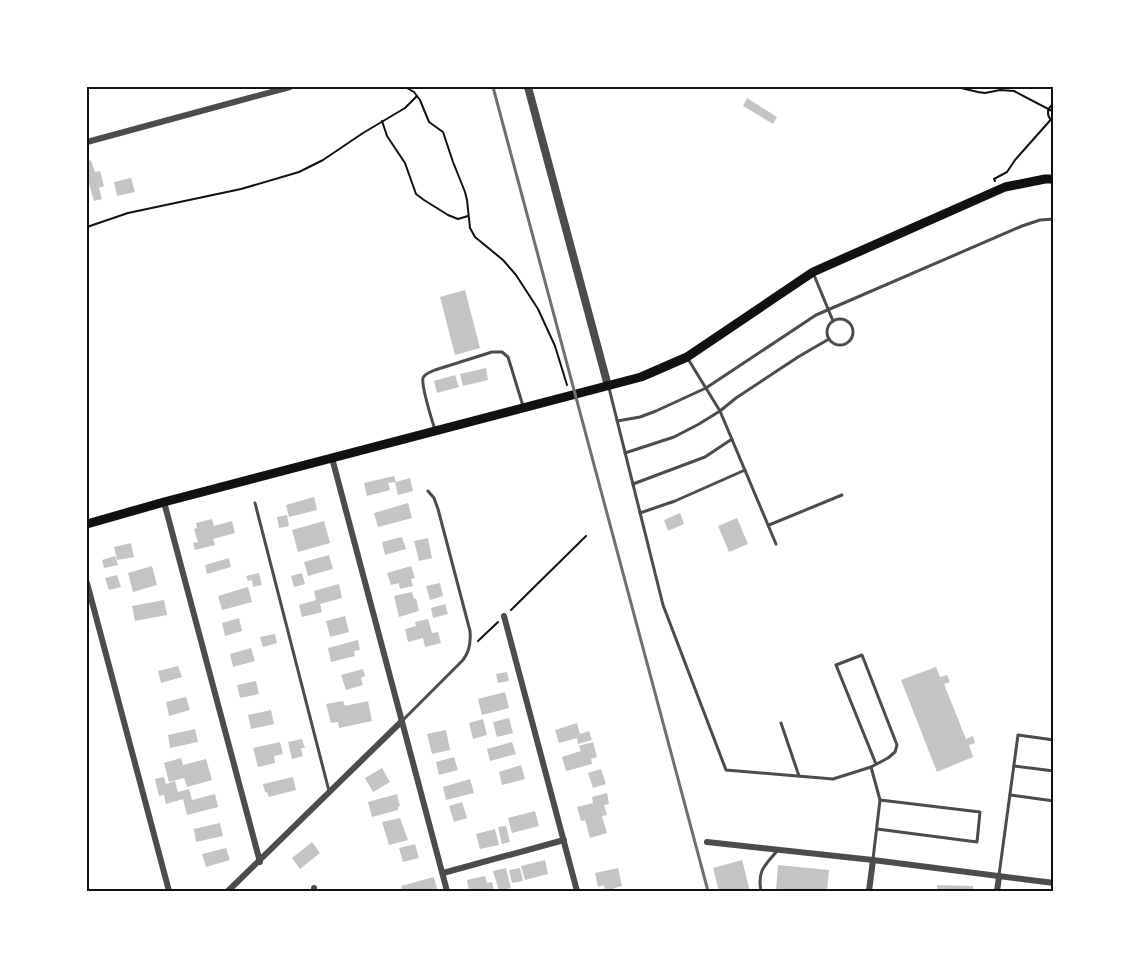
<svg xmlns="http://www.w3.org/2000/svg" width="1141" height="978" font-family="Cabin,sans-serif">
<rect width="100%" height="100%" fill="#fff"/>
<g fill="#c4c4c4">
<path d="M747,98l30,19 -4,7 -30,-18z"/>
<path d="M91,160l4,12 5,-1 4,15 -5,2 3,11 -8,2 -7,-24v-15z"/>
<path d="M131,178l4,14 -18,4 -3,-14z"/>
<path d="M465,290l15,58 -25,7 -15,-58z"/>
<path d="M486,368l2,12 -25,6 -3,-12z"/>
<path d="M455,375l4,12 -22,6 -3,-12z"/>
<path d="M394,476l2,6 14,-4 3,13 -15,4 -3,-13 -7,1 2,7 -23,6 -3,-13z"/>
<path d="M314,497l3,13 -28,7 -3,-12z"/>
<path d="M408,503l4,15 -34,9 -4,-14z"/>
<path d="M680,513l4,11 -16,7 -4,-11z"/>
<path d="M287,515l2,11 -10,2 -2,-11z"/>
<path d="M737,518l11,26 -19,8 -11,-26z"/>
<path d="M212,519l2,7 18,-5 3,12 -22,6 2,6 -20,5 -2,-7 5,-1 -4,-13 3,-1 -1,-5z"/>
<path d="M324,521l6,22 -32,9 -6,-22z"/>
<path d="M402,537l4,12 -21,6 -3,-13z"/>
<path d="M428,538l4,20 -13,3 -5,-20z"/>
<path d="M131,543l3,14 -17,3 -3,-13z"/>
<path d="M329,555l4,14 -25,7 -4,-14z"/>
<path d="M115,556l3,9 -14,3 -2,-8z"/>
<path d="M229,558l2,9 -24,7 -2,-9z"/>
<path d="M152,566l5,19 -24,7 -5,-19z"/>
<path d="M411,566l4,12 -4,1 2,7 -13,3 -1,-6 -8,2 -4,-12z"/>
<path d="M259,573l3,12 -9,2 -1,-7 -4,1 -2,-5z"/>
<path d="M302,573l3,11 -11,3 -3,-11z"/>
<path d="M117,575l4,12 -12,3 -4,-12z"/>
<path d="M440,583l3,13 -13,4 -4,-14z"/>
<path d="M339,584l3,14 -22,6 2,8 -20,5 -3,-12 17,-5 -2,-9z"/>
<path d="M248,587l4,15 -30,8 -4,-14z"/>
<path d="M412,592l2,7 2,-1 3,13 -20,6 -5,-21z"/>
<path d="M164,600l3,15 -32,6 -3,-15z"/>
<path d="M445,604l3,10 -15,4 -2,-10z"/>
<path d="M345,616l4,16 -19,5 -4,-16z"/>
<path d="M239,618l3,13 -17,5 -3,-13z"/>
<path d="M428,619l4,14 6,-1 3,11 -16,4 -2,-9 -15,4 -3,-13 11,-3 -1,-4z"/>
<path d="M275,634l2,9 -14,4 -3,-10z"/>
<path d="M358,640l2,10 -6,1 1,5 -24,6 -3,-14z"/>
<path d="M251,648l4,13 -22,6 -3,-13z"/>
<path d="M178,666l4,11 -21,6 -3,-12z"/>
<path d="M936,667l4,10 7,-2 3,7 -6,2 22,55 7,-3 2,7 -6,2 4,12 -36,15 -36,-92z"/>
<path d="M363,669l2,7 -4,2 2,7 -17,5 -5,-15z"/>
<path d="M507,672l2,9 -11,2 -2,-9z"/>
<path d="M256,681l3,13 -19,4 -3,-13z"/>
<path d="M505,692l4,16 -27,7 -4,-16z"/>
<path d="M186,697l4,13 -21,6 -3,-14z"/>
<path d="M343,701l2,5 23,-5 4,20 -33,7 -1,-6 -7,1 -5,-19z"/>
<path d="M271,710l3,14 -23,5 -3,-14z"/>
<path d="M509,718l4,15 -16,4 -4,-15z"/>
<path d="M483,719l4,16 -14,4 -4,-16z"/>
<path d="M577,723l3,11 9,-3 3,9 -14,4 -1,-6 -18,5 -4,-13z"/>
<path d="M195,729l3,13 -28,6 -2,-13z"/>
<path d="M446,730l4,20 -18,4 -5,-20z"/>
<path d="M302,739l3,9h-4l2,8 -11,3 -4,-17z"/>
<path d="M280,742l3,12 -9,2 1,7 -17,4 -5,-19z"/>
<path d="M512,742l4,12 -26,7 -3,-12z"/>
<path d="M593,742l4,15 -6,2 1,5 -26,7 -4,-14 19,-6 -2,-5z"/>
<path d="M454,757l4,13 -19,5 -3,-13z"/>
<path d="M181,758l2,7 23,-6 6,21 -25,7 -3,-9 -15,4 -5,-19z"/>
<path d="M521,765l4,14 -23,6 -3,-13z"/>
<path d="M382,768l8,14 -17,10 -8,-14z"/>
<path d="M601,769l5,15 -13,4 -5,-15z"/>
<path d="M164,777l2,7 9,-3 3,11 11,-3 3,11 23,-6 3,13 -31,8 -4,-16 -17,5 -2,-9 -5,1 -4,-17z"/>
<path d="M293,777l3,13 -27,7 -2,-5h-2l-2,-8z"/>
<path d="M470,779l4,14 -28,7 -3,-13z"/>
<path d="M607,793l2,11 -5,1 3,10 -5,1 5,17 -17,5 -5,-18 -4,1 -4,-14 16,-4 -1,-6z"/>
<path d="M397,794l3,12 -2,1v3l-26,7 -4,-15z"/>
<path d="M462,802l5,16 -13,4 -5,-16z"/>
<path d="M535,811l4,15 -27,7 -4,-15z"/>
<path d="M400,818l8,22 -19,5 -7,-23z"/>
<path d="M220,823l3,13 -27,6 -2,-13z"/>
<path d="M506,826l4,16 -8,2 -4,-17z"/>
<path d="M495,829l4,16 -19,4 -4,-15z"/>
<path d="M312,842l8,11 -20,16 -8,-11z"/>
<path d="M415,844l4,14 -16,4 -4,-14z"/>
<path d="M226,848l4,12 -24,7 -4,-13z"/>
<path d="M545,860l3,14 -23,6 -4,-14z"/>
<path d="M742,860l8,31h-31l-6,-23z"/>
<path d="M778,865l51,5 -2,21h-51z"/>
<path d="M506,868l5,20 -12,3 -6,-20z"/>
<path d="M520,868l3,13 -11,2 -3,-13z"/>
<path d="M618,868l4,18 -8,2 1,3h-10l-1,-6 -6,2 -3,-14z"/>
<path d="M485,876l2,7 5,-1 2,9h-25l-2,-11z"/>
<path d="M434,877l3,12 -8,2h-27l-1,-5z"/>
<path d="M937,885l36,1v5h-36z"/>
</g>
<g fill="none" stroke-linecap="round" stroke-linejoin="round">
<g stroke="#111" stroke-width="2">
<path d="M405,87l9,5 6,8 9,22 14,10 10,30 12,30 2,8 3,28 5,9 28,23 13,15 22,34 17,37 12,39"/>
<path d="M961,88l17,4 7,1 15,-3 14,1 40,21"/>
<path d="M1054,104c-8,4 -8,13 0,18"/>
<path d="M382,121l5,15 18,27 11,31 8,6 24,15 10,4 10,-3"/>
<path d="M995,181l-1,-2 13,-7 8,-12 39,-44"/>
<path d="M87,227l41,-14 113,-24 58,-17 24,-12 40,-27 42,-25 12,-12"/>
<path d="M511,610l75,-74"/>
<path d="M478,641l20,-19"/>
</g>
<g stroke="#4c4c4c" stroke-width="3">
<path d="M814,275l19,46"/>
<circle cx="840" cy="332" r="13"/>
<path d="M688,359l32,52 56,133"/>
<path d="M609,388l54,217 63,165 107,9 38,-12 17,-9 7,-6 2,-7 -35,-90 -26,10 40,99"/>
<path d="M617,421l23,-4 16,-6 50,-23 110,-73 206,-89 18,-6 14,-1"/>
<path d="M435,430c-3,-10 -14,-44 -12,-52 2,-5 8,-6 12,-8l57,-18h10l6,5 15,49"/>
<path d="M625,453l49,-16 25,-13 21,-13 16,-13 62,-41 31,-18"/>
<path d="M633,484l72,-27 27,-18"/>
<path d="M255,503l74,288"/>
<path d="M640,513l35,-12 70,-31"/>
<path d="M769,525l73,-30"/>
<path d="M403,720l60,-60c7,-9 8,-18 7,-29l-32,-122 -4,-11 -6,-7"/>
<path d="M781,723l18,53"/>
<path d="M1014,766l40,5"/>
<path d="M871,767l9,33 -7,59"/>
<path d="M1010,795l44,6"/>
<path d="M877,829l100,13 3,-30 -100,-12"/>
<path d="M999,875l19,-140 36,5"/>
<path d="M761,891c-4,-20 4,-26 16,-40"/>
</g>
<g stroke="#4c4c4c" stroke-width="6">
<path d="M87,142l203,-55"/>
<path d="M332,458l115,433"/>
<path d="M164,502l96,360"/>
<path d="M87,583l82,308"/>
<path d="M504,616l73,275"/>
<path d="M707,842l166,18 181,23"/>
<path d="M443,873l121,-33"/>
<path d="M228,891l174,-170"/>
<path d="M314,891v-3"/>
<path d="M869,891l4,-31"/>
<path d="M997,891l2,-14"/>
</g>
<path stroke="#4c4c4c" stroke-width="8" d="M528,87l80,299"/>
<path stroke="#111" stroke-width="9" d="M87,524l77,-22 477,-125 46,-20 126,-85 192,-85 40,-8h9"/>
<path stroke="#707070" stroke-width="3" d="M493,87l215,804"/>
</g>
<rect width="1141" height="978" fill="none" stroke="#ffffff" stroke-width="177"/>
<rect x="88" y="88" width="964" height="802" fill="none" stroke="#111" stroke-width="2"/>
</svg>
